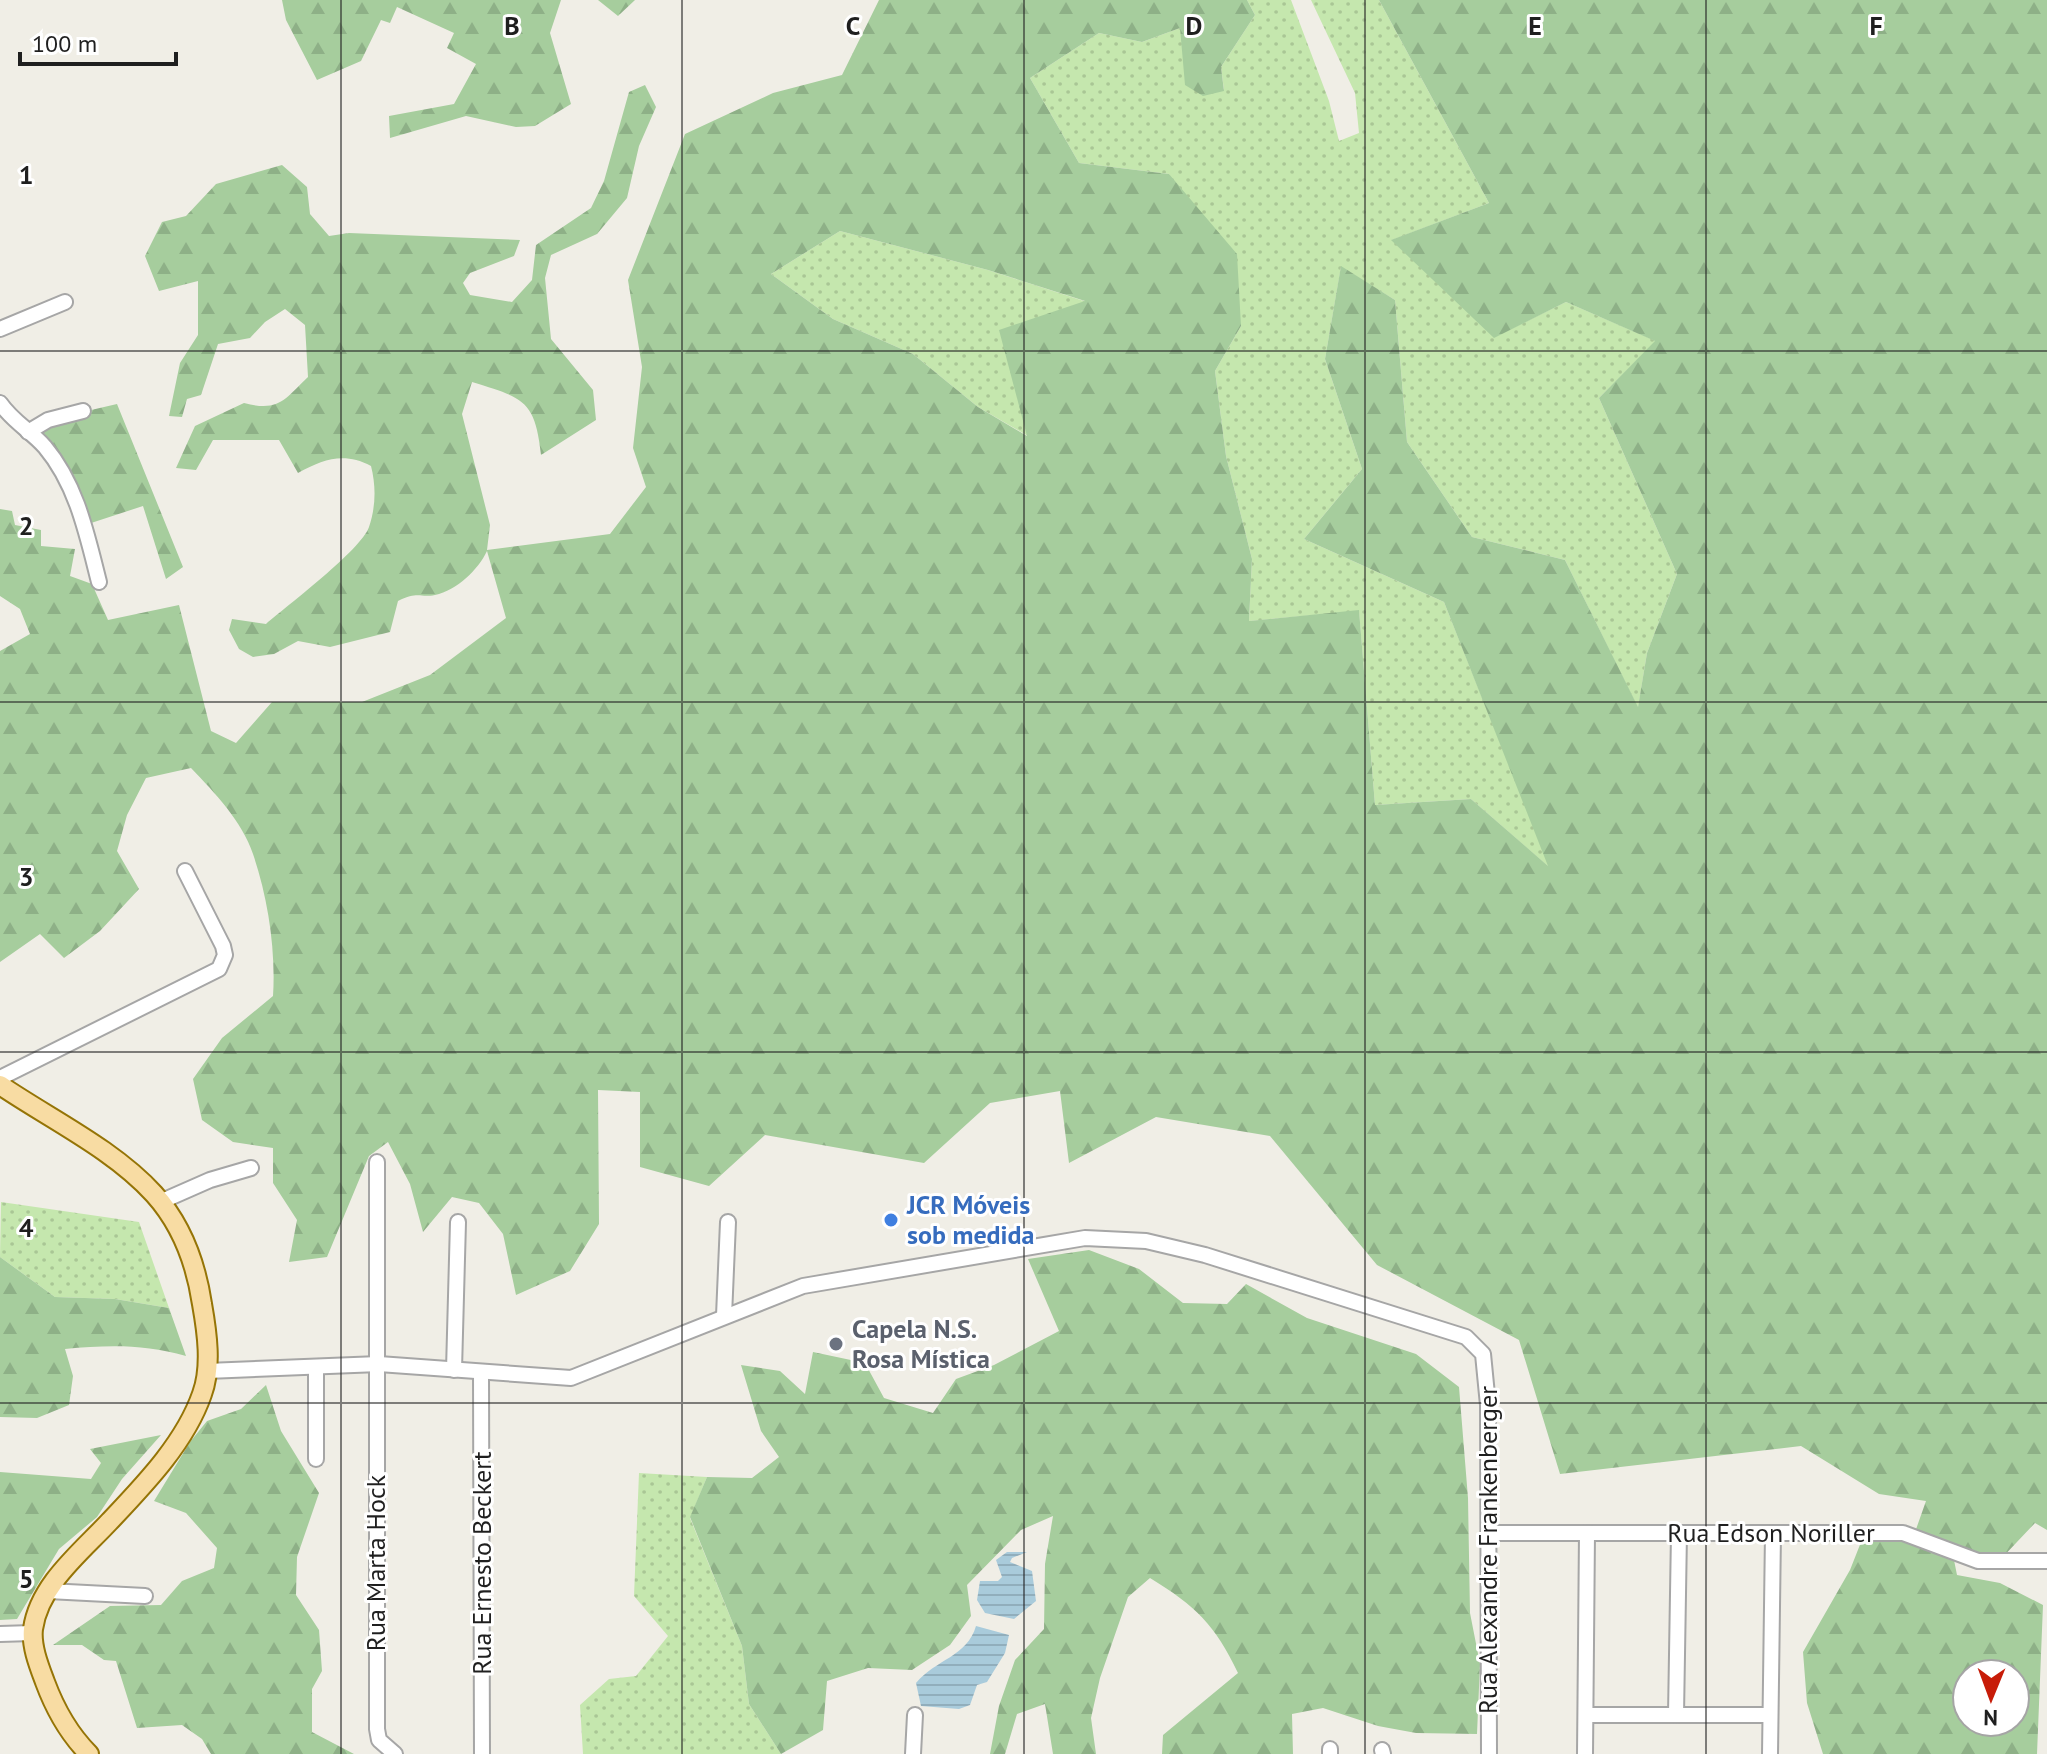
<svg xmlns="http://www.w3.org/2000/svg" width="2047" height="1754" font-family="'PT Sans',sans-serif">
<defs>
<pattern id="grass-dots" width="8" height="8" patternUnits="userSpaceOnUse" patternTransform="scale(2)"><rect width="8" height="8" fill="#c5e7ae"/><path d="M2 2h.1M6 6h.1" fill="none" stroke="#a9c695" stroke-width="1.8" stroke-linecap="round"/></pattern>
<pattern id="forest-firs" width="22" height="20" patternUnits="userSpaceOnUse" patternTransform="scale(2)"><rect width="22" height="20" fill="#a6cd9d"/><path d="M5 1l3.5 6h-7zM16 11l3.5 6h-7z" fill="#8eb087"/></pattern>
<pattern id="water-rules" width="6" height="5" patternUnits="userSpaceOnUse" patternTransform="scale(2)"><rect width="6" height="5" fill="#a9cbdb"/><path d="M0 2.5h6" fill="none" stroke="#91aebc"/></pattern>
</defs>
<rect width="100%" height="100%" fill="#f0eee6"/>
<g fill="url(#grass-dots)">
<path d="M1247,0h44l38,101 10,40 20,-8 -4,-40 -44,-93h68l110,203 -97,37 102,97 72,-35 90,39 -57,57 78,176 -30,79 -9,55 -73,-148 -93,-23 -65,-95 -12,-142 -54,-33 -16,92 37,110 -58,70 140,63 106,266 -79,-69 -96,6 -16,-194 -110,10 3,-62 -26,-103 -11,-85 26,-45 -72,-152 -90,-11 -49,-85 69,-45 43,9 38,-14 44,62 -3,-23 34,-52z"/>
<path d="M840,231l148,39 99,32 -59,134 -50,-29 -65,-53 -80,-35 -62,-45z"/>
<path d="M1,1202l138,20 30,86 -54,-9 -60,-2 -55,-40z"/>
<path d="M639,1473l68,4 -17,41 52,128 7,58 32,50h-198l-3,-49 29,-26 27,-3 32,-40 -34,-40z"/>
</g>
<g fill="url(#forest-firs)" fill-rule="evenodd">
<path d="M282,0h279l-11,33 21,71 -36,22 -19,1 -50,-11 -76,22 -1,-22 65,-12 22,-40 -29,-16 7,-15 -57,-26 -7,16 -9,-3 -20,41 -44,19 -31,-60z"/>
<path d="M598,0h37l-17,16z"/>
<path d="M879,0h368l8,15 -34,52 3,24 -21,5 -18,-11 -5,-57 -38,14 -43,-9 -69,45 49,85 90,11 68,80 4,72 -26,45 11,85 26,103 -3,62 110,-11 16,195 96,-6 77,67 -104,-264 -140,-63 58,-70 -37,-110 16,-93 54,34 12,142 65,95 93,23 73,147 9,-54 30,-79 -78,-176 56,-57 -89,-39 -72,36 -103,-98 98,-37 -110,-203h668v1530l-12,-7 -36,38 -46,-6 4,20 43,8 43,22 -6,149h-214l-16,-51 -4,-51 47,-82 15,-38 49,3 12,-34 -47,-7 -78,-48 -241,28 -41,-134 -142,-75 -107,-129 -114,-19 -87,46 -9,-72 -70,12 -66,60 -159,-28 -56,51 -69,-19v-75l-42,-2 1,134 -29,47 -54,24 -13,-61 -24,-31 -27,-6 -29,35 -13,-48 -22,-42 -19,14 -42,101 -38,5 8,-42 -24,-37v-35l-40,-6 -31,-22 -9,-41 29,-41 51,-42c3,-46 -5,-98 -20,-142 -11,-33 -38,-61 -62,-86l-45,10 -19,37 -10,36 22,38 -39,42 -36,27 -24,-24 -40,28v-311l30,-17 -10,-25 -20,-13v-87l12,2 3,14 26,5v16l34,3 -5,27 22,8 16,36 71,-15 32,126 25,12 36,-41h90l68,-27 76,-57 -19,-67c-9,19 -30,39 -52,44 -16,3 -16,-4 -37,6l-8,31 -60,15 -32,-6 -24,13 -21,3 -14,-8 -10,-19 3,-11 34,5c22,-19 95,-74 103,-97 7,-21 7,-41 2,-61 -27,-14 -47,-7 -73,7l-19,-33h-66l-17,30 -20,-2 19,-42 49,-23c35,9 40,-3 64,-26l-3,-52 -20,-16 -20,13 -15,16 -32,6 -17,51 -14,4 -5,18 -13,-1 11,-53 18,-28v-54l-39,10 -14,-35 17,-34 24,-6 30,-32 66,-19 25,22 3,27 19,22 20,-3 171,7 -6,16 -44,17 -7,10 7,12 42,7 20,-22 4,-35 55,-37 13,-27 25,-89 16,-7 11,22 -17,39 -12,52 -30,36 -46,21 -6,23 6,61 42,51 3,30 -55,35c-6,-56 -18,-57 -69,-73l-10,32 28,111 -3,25 123,-16 36,-47 -13,-39 9,-81 -14,-87 57,-146 88,-41 69,-18zM840,231l148,39 97,31 -86,29 28,106 -49,-29 -65,-53 -80,-35 -62,-45zM1967,1674h48v48h-48z"/>
<path d="M117,404l66,163 -17,12 -23,-73 -58,19 -49,-87 12,-18z"/>
<path d="M1089,1250l50,19 44,34 44,1 19,-20 61,34 109,36 43,33 9,111 2,115 10,51 -3,70 -61,-1 -38,-7 -55,-18 -31,6 1,40h-131l1,-19 75,-62c-23,-48 -42,-67 -88,-95l-22,19 -28,81 -9,40 5,36h-43l-8,-50 -28,10 -12,40h-15l9,-48 16,-46 29,-31 1,-65 8,-48 -32,14 -54,55 4,31 -21,29 -38,25 -44,-2 -41,13 -4,49 -42,24 -32,-50 -7,-58 -52,-129 17,-40 45,1 27,-21 -18,-26 -20,-66 39,6 25,23 8,-42 52,11 19,35 49,15 23,-34 38,-14 65,-34 -31,-72z"/>
<path d="M0,1257l55,40 60,2 54,9 17,48c-42,-12 -78,-11 -121,-7l8,27 -4,29 -32,13 -37,-1z"/>
<path d="M266,1385l15,46 38,62 -22,64 -1,38 23,35 3,41 -10,18v43l42,22h-143l-9,-15 -20,-14 -45,3 -21,-67 -12,-1 -22,-15h-29l57,-39 51,-1 21,-24 32,-13 3,-20 -31,-35 -32,-12 36,-59 17,-21 34,-12z"/>
<path d="M161,1435l-39,44 -25,38 -38,32 -42,70 -17,1v-148l91,7 10,-16 -11,-14z"/>
</g>
<g fill="url(#water-rules)">
<path d="M1007,1552h20l-15,6 -2,4 22,9 4,30 -22,18 -29,-6 -8,-13 3,-19h18l4,-4 -6,-17z"/>
<path d="M976,1626l33,9 -4,18 -18,29 -10,3 -7,20 -11,4 -38,-3 -5,-23c20,-24 51,-26 60,-57z"/>
</g>
<g fill="none" stroke-linecap="round" stroke-linejoin="round">
<defs>
<g id="minor">
<path d="M0,329l65,-27"/>
<path d="M0,403c13,19 31,28 45,44 32,38 42,88 54,135"/>
<path d="M28,432l20,-12 35,-9"/>
<path d="M0,1078l219,-109 6,-14 -2,-9 -38,-75"/>
<path d="M377,1162v567l2,11 16,14"/>
<path d="M160,1202l50,-22 41,-12"/>
<path d="M724,1316l4,-94"/>
<path d="M454,1370l4,-148"/>
<path d="M207,1371l172,-7 192,14 232,-92 282,-48 61,3 59,14 261,82 17,17 5,51 1,349"/>
<path d="M481,1372l1,382"/>
<path d="M316,1459v-92"/>
<path d="M1489,1533h414l75,28h69"/>
<path d="M48,1591l97,5"/>
<path d="M0,1634l32,-1"/>
<path d="M1586,1715h184"/>
<path d="M1676,1715l3,-182"/>
<path d="M1330,1749v5"/>
<path d="M1382,1750l1,4"/>
<path d="M913,1754l2,-39"/>
<path d="M1585,1754l2,-221"/>
<path d="M1770,1754l3,-221"/>
</g>
<path id="major" d="M0,1085c50,34 113,64 154,109 27,30 42,70 48,110 5,28 10,63 0,90 -17,49 -58,91 -93,128 -28,30 -70,63 -76,107 -2,17 6,37 12,53 10,27 24,52 44,72"/>
</defs>
<use href="#minor" stroke="#a6a6a6" stroke-width="18"/>
<use href="#major" stroke="#957406" stroke-width="22"/>
<use href="#minor" stroke="#fff" stroke-width="14"/>
<use href="#major" stroke="#f8dca3" stroke-width="18"/>
</g>
<path fill="none" stroke="#1f1f1f" stroke-width="2" stroke-opacity="0.55" d="M341,0v1754M682,0v1754M1024,0v1754M1365,0v1754M1706,0v1754M0,351h2047M0,702h2047M0,1052h2047M0,1403h2047"/>
<circle fill="#3f7fe0" stroke="#fff" stroke-width="3" cx="891" cy="1220" r="8"/>
<circle fill="#6b7280" stroke="#fff" stroke-width="3" cx="836" cy="1344" r="8"/>
<g text-anchor="middle" stroke-width="6" stroke-linejoin="round" paint-order="stroke">
<g font-size="26" font-weight="bold" fill="#366cbe" stroke="#fff" text-anchor="start">
<text x="907" y="1214">JCR Móveis<tspan x="907" dy="30">sob medida</tspan></text>
</g>
<g font-size="26" font-weight="bold" fill="#5b616d" stroke="#fff" text-anchor="start">
<text x="852" y="1338">Capela N.S.<tspan x="852" dy="30">Rosa Mística</tspan></text>
</g>
<g font-size="26" fill="#1f1f1f" stroke="#fff">
<text x="1771" y="1542">Rua Edson Noriller</text>
<text transform="translate(1488 1550) rotate(-90)" y="9">Rua Alexandre Frankenberger</text>
<text transform="translate(376 1563) rotate(-90)" y="9">Rua Marta Hock</text>
<text transform="translate(482 1563) rotate(-90)" y="9">Rua Ernesto Beckert</text>
</g>
</g>
<g font-size="26" text-anchor="middle" font-weight="bold" fill="#1f1f1f" stroke="#fff" stroke-width="6" stroke-linejoin="round" paint-order="stroke">
<text x="512" y="35">B</text>
<text x="853" y="35">C</text>
<text x="1194" y="35">D</text>
<text x="1535" y="35">E</text>
<text x="1876" y="35">F</text>
<text x="26" y="184">1</text>
<text x="26" y="535">2</text>
<text x="26" y="886">3</text>
<text x="26" y="1237">4</text>
<text x="26" y="1588">5</text>
</g>
<g transform="translate(1991 1698) rotate(181)"><circle r="38" fill="#ffffff" stroke="#a5a5a5" stroke-width="2"/>
<path d="M0-6L14 30L0 20L-14 30Z" fill="#c71c08"/>
<text y="-12" font-size="22" font-weight="bold" text-anchor="middle" fill="#1f1f1f">N</text>
</g>
<path d="M20 52v12h156v-12" fill="none" stroke="#1f1f1f" stroke-width="4"/>
<text x="32" y="52" font-size="24" fill="#1f1f1f" stroke="#ffffff" stroke-width="6" paint-order="stroke">100 m</text>
</svg>
